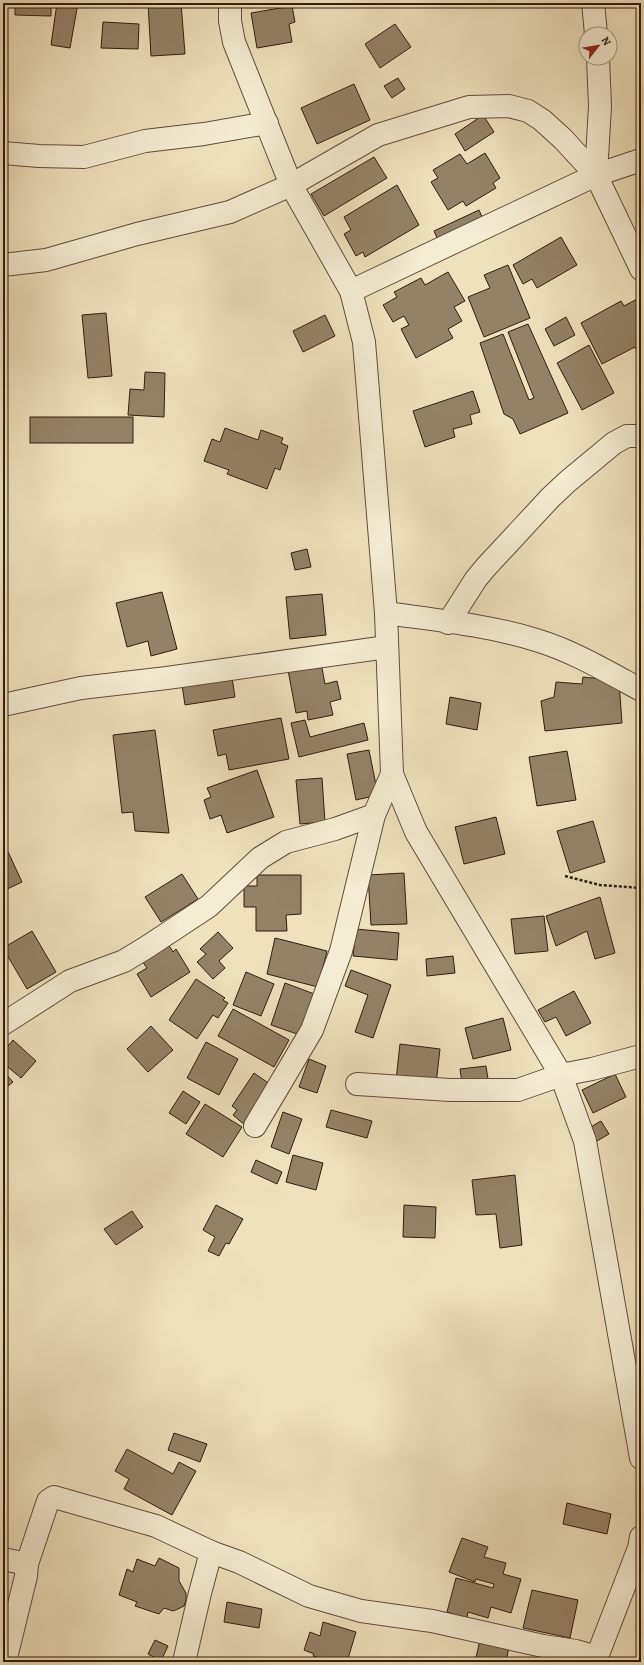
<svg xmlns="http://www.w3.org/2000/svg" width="644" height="1665" font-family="Alegreya,serif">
<rect width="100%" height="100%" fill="#eee1bc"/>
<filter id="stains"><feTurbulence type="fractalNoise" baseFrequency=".005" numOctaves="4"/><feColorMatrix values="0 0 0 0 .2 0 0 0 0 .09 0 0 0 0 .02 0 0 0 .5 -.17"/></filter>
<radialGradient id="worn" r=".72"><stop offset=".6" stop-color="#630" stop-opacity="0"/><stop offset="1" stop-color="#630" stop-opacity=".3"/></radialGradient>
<g fill="#948268" stroke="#321c0d">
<path d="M15,3h36v13l-36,-1z"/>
<path d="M57,3h21l-8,45 -19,-3z"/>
<path d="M148,3h33l4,51 -34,2z"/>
<path d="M292,6l3,16 -6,2 3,18 -35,6 -6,-35z"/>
<path d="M103,22l36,2 -1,25 -37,-1z"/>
<path d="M395,24l16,23 -31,21 -15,-24z"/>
<path d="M398,78l7,11 -13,9 -8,-12z"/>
<path d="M354,84l16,36 -53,24 -16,-36z"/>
<path d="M483,115l11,17 -29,19 -10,-17z"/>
<path d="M485,153l15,25 -7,5 3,5 -30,18 -3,-5 -15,9 -17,-28 7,-4 -5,-8 27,-16 7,10z"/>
<path d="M374,157l13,21 -63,38 -13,-22z"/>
<path d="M397,185l22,40 -54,32 -2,-5 -7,4 -12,-22 7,-4 -7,-13z"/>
<path d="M479,210l7,16 -45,21 -7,-16z"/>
<path d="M561,237l16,28 -40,23 -5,-9 -9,5 -10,-19z"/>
<path d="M508,265l22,53 -46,19 -16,-40 22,-9 -6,-13z"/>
<path d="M448,272l17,29 -11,6 8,14 -14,8 5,9 -37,20 -15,-29 8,-4 -5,-9 -11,6 -10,-17 14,-8 -3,-5 27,-14 4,7z"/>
<path d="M641,297v52l-4,2 -2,-4 -33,17 -21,-41 40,-22 3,5z"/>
<path d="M106,313l6,63 -24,2 -6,-63z"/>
<path d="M325,315l10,21 -32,16 -10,-21z"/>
<path d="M566,317l9,18 -21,11 -9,-17z"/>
<path d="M528,324l40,89 -48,21 -7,-15 -9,-5 -24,-71 23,-9 26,66 5,-2 -26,-66z"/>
<path d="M589,345l25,48 -32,17 -25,-47z"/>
<path d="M145,372l20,1 -1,44 -36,-2 2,-26 14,1z"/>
<path d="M473,391l7,21 -10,3 2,9 -19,5 2,8 -30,10 -12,-36z"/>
<path d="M638,406h3v20h-5z"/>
<rect x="30" y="417" width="103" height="26"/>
<path d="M225,428l33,12 3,-10 22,8 -2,5 7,3 -8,24 -5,-2 -8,21 -40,-15 2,-4 -25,-9 8,-22 8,3z"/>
<path d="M307,549l4,18 -16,3 -4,-17z"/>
<path d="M162,592l15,57 -26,7 -3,-15 -21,6 -11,-44z"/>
<path d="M322,594l4,41 -36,4 -4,-42z"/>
<path d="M321,663l4,21 12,-3 4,18 -11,3 3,13 -25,5 -1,-9 -11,2 -8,-43z"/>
<path d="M583,677l36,4 3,42 -77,8 -4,-30 13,-4 2,-15 26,2z"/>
<path d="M232,678l3,19 -50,8 -3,-20z"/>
<path d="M450,697l31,6 -4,27 -31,-6z"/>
<path d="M281,718l8,41 -60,11 -3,-16 -8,2 -5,-26z"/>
<path d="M305,720l5,17 54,-14 4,17 -69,17 -8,-34z"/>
<path d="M155,730l14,103 -34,-2 -2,-19 -11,1 -9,-78z"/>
<path d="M369,750l9,45 -22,5 -9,-46z"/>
<path d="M567,751l9,49 -39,6 -8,-49z"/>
<path d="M257,770l17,47 -47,16 -6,-18 -11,4 -6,-19 7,-3 -4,-9z"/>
<path d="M322,778l3,44 -25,2 -4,-44z"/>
<path d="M496,817l9,37 -41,10 -9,-37z"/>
<path d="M593,821l12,41 -35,11 -13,-42z"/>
<path d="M3,841l19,41 -19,9z"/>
<path d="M404,873l3,51 -36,1 -3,-50z"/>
<path d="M182,874l16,25 -37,23 -16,-25z"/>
<path d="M257,875h44v39l-15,1 1,16h-31v-24h-12v-21h13z"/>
<path d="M600,897l15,56 -20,6 -8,-28 -31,15 -10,-30z"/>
<path d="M544,916l4,35 -33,3 -4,-35z"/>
<path d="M356,929l43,4 -2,27 -44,-4z"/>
<path d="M32,931l24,41 -29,17 -24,-41z"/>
<path d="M218,932l15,16 -14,13 6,7 -12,11 -16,-17 9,-8 -6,-5z"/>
<path d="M275,938l52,13 -9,36 -51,-13z"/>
<path d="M168,944l5,8 3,-3 14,23 -39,25 -14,-23 10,-6 -5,-7z"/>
<path d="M453,956l2,17 -28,3 -1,-17z"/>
<path d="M351,970l40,15 -18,53 -18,-6 13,-37 -23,-9z"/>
<path d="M246,972l28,12 -13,32 -28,-11z"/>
<path d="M196,979l29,19 -2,2 5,3 -10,15 -5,-3 -16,24 -28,-19z"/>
<path d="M285,983l32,12 -14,41 -32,-11z"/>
<path d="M574,991l17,32 -25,13 -10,-19 -11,5 -7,-12z"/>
<path d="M233,1009l56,31 -15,27 -56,-31z"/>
<path d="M503,1018l8,32 -38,9 -8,-31z"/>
<path d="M151,1026l22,24 -25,22 -21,-23z"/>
<path d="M13,1040l23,21 -15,17 -18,-15v-11z"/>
<path d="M206,1042l32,17 -19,36 -32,-17z"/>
<path d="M400,1044l40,5 -4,35 -40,-4z"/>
<path d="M309,1059l17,7 -9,27 -18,-6z"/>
<path d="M486,1066l2,13 -26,4 -2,-14z"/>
<path d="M3,1071l10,11 -10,8z"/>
<path d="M254,1073l20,14 -28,39 -13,-11 4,-5 -5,-4z"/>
<path d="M615,1074l11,23 -33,16 -11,-23z"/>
<path d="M183,1091l17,11 -14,22 -17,-11z"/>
<path d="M205,1104l37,23 -19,30 -37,-23z"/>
<path d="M331,1110l41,11 -5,17 -41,-11z"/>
<path d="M283,1112l19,7 -13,35 -18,-7z"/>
<path d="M601,1121l8,13 -12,7 -8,-13z"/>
<path d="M293,1155l30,8 -7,27 -30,-8z"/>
<path d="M256,1160l26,12 -5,12 -26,-12z"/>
<path d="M515,1175l7,70 -22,3 -4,-34 -20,1 -4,-35z"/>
<path d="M216,1205l27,14 -14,25 -3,-1 -7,13 -11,-5 7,-14 -12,-7z"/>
<path d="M404,1205l32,2 -1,31 -32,-1z"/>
<path d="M132,1211l11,16 -27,18 -12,-16z"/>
<path d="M174,1433l33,11 -7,18 -32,-12z"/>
<path d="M127,1449l46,25 6,-12 17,9 -24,44 -48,-26 5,-10 -14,-8z"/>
<path d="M567,1503l44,11 -4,20 -44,-10z"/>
<path d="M462,1538l26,9 -4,10 22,6 -3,11 18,5 -10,34 -20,-6 -3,11 -20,-6 -1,6 -20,-6 9,-34 37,10 1,-4 -18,-5 -1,3 -26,-10z"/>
<path d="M159,1558l20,10v13l7,12v7l-2,6 -6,3 -5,2 -9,-3 -5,6 -24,-8 2,-4 -18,-7 8,-26 6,3 4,-13 18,7z"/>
<path d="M532,1590l46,10 -8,38 -47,-10z"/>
<path d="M227,1602l35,7 -3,19 -35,-6z"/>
<path d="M323,1622l33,10 -9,30h-14l-20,-6 1,-2 -10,-4 6,-18 10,4z"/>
<path d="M641,1624v28l-5,-27z"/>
<path d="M155,1640l13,6 -7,15 -13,-7z"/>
<path d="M480,1640l29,7 -3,15h-31z"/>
</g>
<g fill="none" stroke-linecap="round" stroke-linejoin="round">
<defs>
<g id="minor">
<path d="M230,3v18l4,21 57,143 60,106 13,51 22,271 6,161 24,58 145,243 24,66 56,317"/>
<path d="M593,3l3,31"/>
<path d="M3,153l36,3 45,1 61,-16 59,-7 63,-11"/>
<path d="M596,175l4,-69 -2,-48"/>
<path d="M3,265l43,-5 91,-26 93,-22 61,-27 87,-50 91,-28 40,-1 19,5 14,9 21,19 33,36 45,94"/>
<path d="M351,291l245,-116 45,-15"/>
<path d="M386,613c50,7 102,12 150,27 37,11 72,32 105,50"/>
<path d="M448,623l28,-44 10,-12 64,-69 17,-16 47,-39 13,-7h14"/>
<path d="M3,705l78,-17 86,-10 220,-31"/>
<path d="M3,1024l67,-43 54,-20 23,-14 62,-41 51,-48 26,-16 49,-13 39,-14 18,-41"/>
<path d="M357,1084l93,6h68l43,-15 31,-6 49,-13"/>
<path d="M255,1126l57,-96 29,-79 33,-136"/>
<path d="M3,1559l24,5 21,-63 6,-4 102,29 55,26 28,10 70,34 52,15 71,10 111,25 33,5 21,6"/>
<path d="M5,1662l21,-86 1,-12"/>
<path d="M184,1662l16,-69 11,-41"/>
<path d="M595,1662l44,-114 2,-11"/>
</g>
</defs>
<use href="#minor" stroke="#614d39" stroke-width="24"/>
<path stroke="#321c0d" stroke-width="2.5" stroke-dasharray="3 2" stroke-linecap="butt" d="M565,876l35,9 41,3"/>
<use href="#minor" stroke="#f4ecd3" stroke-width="22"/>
</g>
<rect width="644" height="1665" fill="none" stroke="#eee1bc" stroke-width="16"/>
<rect x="4" y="4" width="636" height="1657" fill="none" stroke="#321c0d" stroke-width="2"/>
<rect x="8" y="8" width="628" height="1649" fill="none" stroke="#321c0d"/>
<g transform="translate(598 46) rotate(59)"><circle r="19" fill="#f4ecd3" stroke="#a69984"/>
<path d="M0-3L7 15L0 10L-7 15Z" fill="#8f2418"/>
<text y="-6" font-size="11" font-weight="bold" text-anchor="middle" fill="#321c0d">N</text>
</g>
<rect width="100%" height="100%" filter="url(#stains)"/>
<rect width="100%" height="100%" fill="url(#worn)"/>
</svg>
